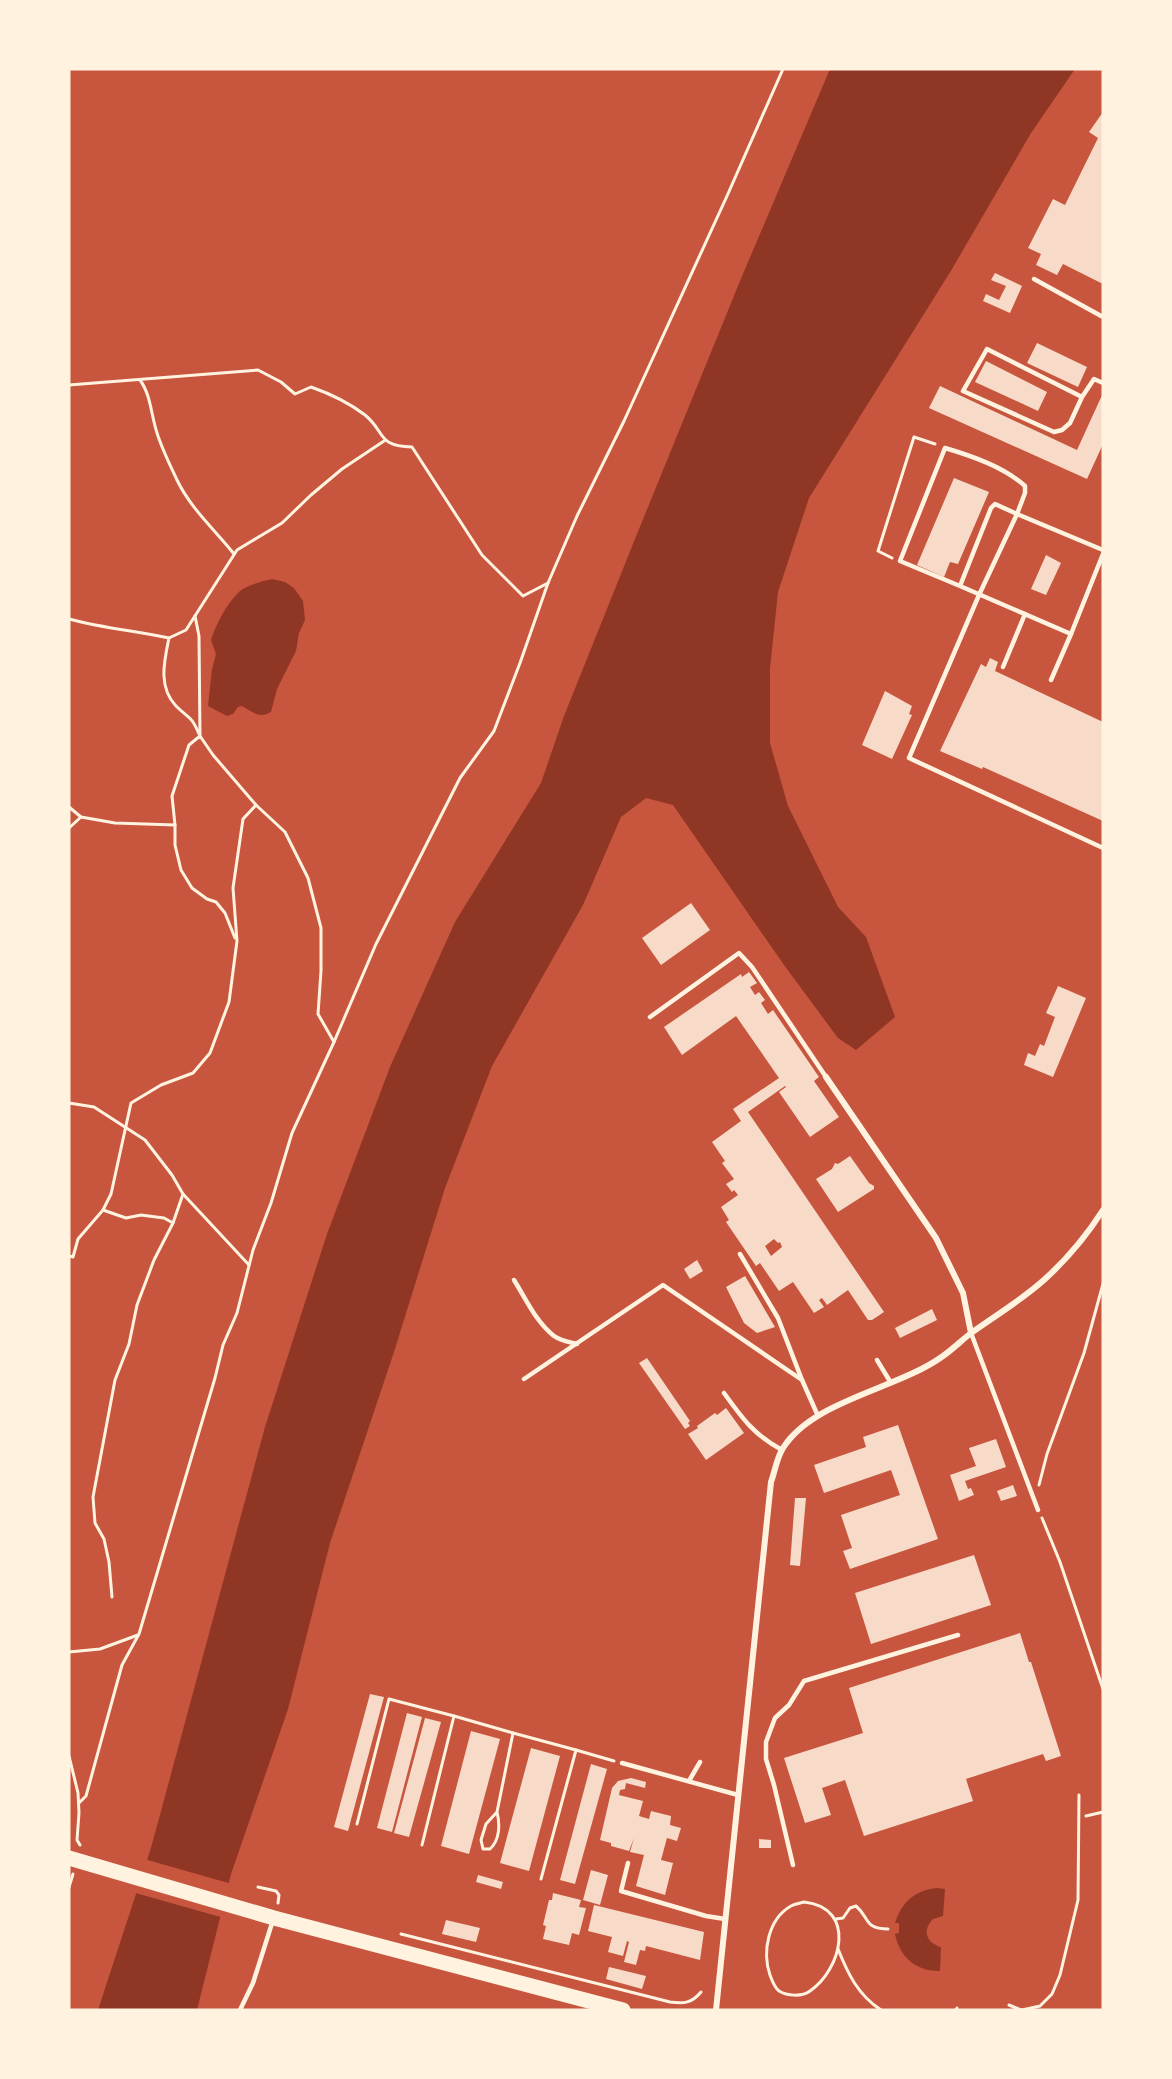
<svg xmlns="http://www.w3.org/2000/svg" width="1172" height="2079" font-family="'DM Sans',sans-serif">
<rect width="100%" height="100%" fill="#c8553d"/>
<g fill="#8f3625">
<path d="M830,69h245l-44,64 -79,136 -143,229 -31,94 -8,76v75l18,63 50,101 28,30 29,80 -39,33 -18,-12 -54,-73 -111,-160 -27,-7 -25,19 -38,88 -91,161 -47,122 -51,164 -64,191 -42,166 -57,165 -34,136h-99l53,-162 114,-421 62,-193 63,-167 65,-145 86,-139 23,-67 71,-177 105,-258z"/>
<path d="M272,579l13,3 9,6 9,13 2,19 -6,13 -3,18 -19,38 -6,23c-12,7 -18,0 -29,-6l-4,1 -5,7 -6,2 -19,-10 4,-37 4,-15 -5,-14c5,-16 16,-37 29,-49 8,-6 22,-10 32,-12z"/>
<path d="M936,1888l9,1 -2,27 -10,3c-11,11 -7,24 8,28l-1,24c-24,0 -40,-13 -45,-37l4,-1v-10h-4c7,-21 19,-32 41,-35z"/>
</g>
<path fill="#c8553d" d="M144,1859l88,25 -8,34 -92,-26z"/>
<g fill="#f7dbc8" fill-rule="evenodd">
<path d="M1103,112v172l-40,-20 -6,11 -21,-10 5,-11 -13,-6 25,-49 12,6 33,-67 -9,-6z"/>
<path d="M995,273l27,13 -12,27 -27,-12 3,-7 13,6 7,-14 -15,-6z"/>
<path d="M1037,343l50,24 -9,20 -51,-24z"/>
<path d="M986,361l61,31 -9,19 -63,-29z"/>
<path d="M940,386l137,64 26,-57v51l-16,35 -158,-71z"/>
<path d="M954,478l35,14 -31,72 -8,-2 -6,15 -27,-12z"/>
<path d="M1046,555l15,8 -15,32 -15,-6z"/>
<path d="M990,658l8,4 -3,9 108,51v99l-120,-54 -1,2 -42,-18 41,-87 5,3z"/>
<path d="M885,691l27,15 -3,8 3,1 -20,44 -30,-14z"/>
<path d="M691,903l19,27 -49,35 -19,-27z"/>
<path d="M749,972l8,11 -7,4 5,8 4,-3 6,8 -4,3 7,11 5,-4 46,67 -5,4 25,36 -29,20 -31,-45 7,-5 -1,-1 -37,26 136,200 -12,8h-4l-20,-30 -21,15 -5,-7 -3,2 5,7 -10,6 -21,-31 -14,9 -19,-28 -4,3 -30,-44 3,-2 -8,-13 17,-12 -4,-5 -2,2 -6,-8 8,-5 -12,-16 3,-2 -13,-19 29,-21 -8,-12 46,-31 -43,-62 -54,39 -18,-28 77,-53 1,3zM774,1239l4,4 2,-1 2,5 -11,9 -6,-10z"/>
<path d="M1058,986l28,12 -33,79 -29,-12 4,-12 7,3 5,-12 4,2 11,-29 -9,-4z"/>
<path d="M850,1156l19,27 5,3v3l-36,23 -22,-33 16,-10 3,-6 3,1z"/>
<path d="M697,1260l6,11 -13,8 -6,-10z"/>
<path d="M745,1276l30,51 -18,6 -13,-10 -18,-36z"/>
<path d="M932,1309l5,11 -37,18 -5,-10z"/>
<path d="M647,1358l43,63 -2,2 2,3 -5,3 -46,-66z"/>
<path d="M726,1408l18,25 -38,27 -18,-26 10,-6 -1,-2 18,-13 2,2z"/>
<path d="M898,1425l40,114 -88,30 -7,-18 9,-3 -11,-33 59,-20 -9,-25 -67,23 -10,-28 52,-18 -3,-10z"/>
<path d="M996,1439l10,28 -41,14 3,8 3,-1 3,7 -15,6 -9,-26 26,-9 -7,-18z"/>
<path d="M1013,1485l4,11 -16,5 -4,-10z"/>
<path d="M795,1498h11l-6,68 -10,-1z"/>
<path d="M974,1555l17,50 -120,39 -16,-51z"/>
<path d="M1020,1633l9,29h2l30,94 -15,5 -3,-7 -77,25 7,22 -109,35 -19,-56 -23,8 9,27 -26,8 -21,-65 79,-25 -14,-45z"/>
<path d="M370,1694l14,3 -36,134 -14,-4z"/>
<path d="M407,1713l15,4 -30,115 -15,-4z"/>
<path d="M425,1718l16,4 -32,115 -15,-4z"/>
<path d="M471,1731l29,8 -31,115 -28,-8z"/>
<path d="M531,1748l29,8 -31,115 -29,-8z"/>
<path d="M591,1764l16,5 -32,115 -15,-4z"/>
<path d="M631,1778l15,4 -1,6 -19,-5 -1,6 -5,1 -1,5 24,6 -4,15 10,3 2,-8 20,5 -1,9 11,3 -4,13 -10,-3 -6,22 12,3 -8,32 -29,-9 8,-31 -14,-3 4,-14 -5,13 -18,-5v-3l-11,-3 12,-52 6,-7z"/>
<path d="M759,1839l12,1v8h-12z"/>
<path d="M591,1870l17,5 -8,30 -17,-5z"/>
<path d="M478,1875l25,7 -2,7 -25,-7z"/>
<path d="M553,1893l28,7 -2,7 7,1 -7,27 -7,-2 -3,12 -26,-6 3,-13 -3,-1 6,-25h3z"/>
<path d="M594,1905l110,27 -4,28 -54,-14 -1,5 -5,-1 -4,15 -12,-3 5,-20 -2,-1 -4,15 -15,-4 4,-15 -24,-6z"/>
<path d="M446,1920l34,8 -4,14 -34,-8z"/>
<path d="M609,1967l37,9 -4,13 -36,-10z"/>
</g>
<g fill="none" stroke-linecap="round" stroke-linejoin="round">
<g stroke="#fff3e0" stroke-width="3">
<path d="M140,380c11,15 11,35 17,53 5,16 13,32 20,47 14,29 38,50 57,74"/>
<path d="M69,385l189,-15 23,12 14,12 16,-7c20,7 37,15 54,28 21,17 11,31 47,32l70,108 41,41 25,-13"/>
<path d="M892,558l-14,-7 36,-114 21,7"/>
<path d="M195,616l4,20 1,100"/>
<path d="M69,619c33,9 67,12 100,19l17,-8 51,-80 45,-27 29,-28 31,-26 42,-28"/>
<path d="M169,638c-5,24 -11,49 7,68 13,13 15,9 23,28"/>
<path d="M69,807l12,10"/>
<path d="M69,828l12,-11 34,6 60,2"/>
<path d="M235,938l-10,-25 -9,-11 -9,-3 -15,-11 -11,-18 -6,-25v-20l-3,-29 17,-51 11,-9 13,19 43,50"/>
<path d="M69,1103l25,4 51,33 27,35 11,19 66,71"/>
<path d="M103,1210l23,8 15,-3 23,3 9,5"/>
<path d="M69,1256l4,1 5,-18 25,-29 8,-16 20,-91 30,-18 32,-12 17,-20 19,-51 8,-61 -4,-53 10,-69 13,-14 29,27 23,46 13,50v43l-3,43 16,28"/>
<path d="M1039,1485l8,-31 37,-101 19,-69"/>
<path d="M1042,1518l18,44 43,127"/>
<path d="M112,1597l-3,-35 -5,-23 -9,-16 -2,-26 22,-117 14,-36 8,-39 17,-45 19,-37 10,-29"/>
<path d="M69,1652l31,-3 38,-14"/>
<path d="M454,1716l59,17"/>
<path d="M576,1750l38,11"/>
<path d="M69,1756l9,37 1,20 -2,27 3,5"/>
<path d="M79,1803l7,-7 36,-131 17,-31 76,-256 8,-33 14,-32 16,-63 18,-47 21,-70 42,-91 42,-98 84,-166 34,-47 26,-68 28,-80 29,-67 47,-95 103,-225 56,-127"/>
<path d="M497,1812c3,12 3,28 -7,37h-7l-2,-9 5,-16 11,-12 16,-79 63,17 -35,129"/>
<path d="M1086,1816l17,-4"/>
<path d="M357,1824l32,-125 65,17 -32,129"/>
<path d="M69,1887l4,-13"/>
<path d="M258,1887l18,4 3,4 -1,8"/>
<path d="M804,1902c54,6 37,68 6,89 -8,6 -23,5 -31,0 -5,-4 -7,-11 -9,-16 -8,-23 -2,-56 21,-69 4,-2 9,-3 13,-4z"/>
<path d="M836,1919l7,-1 7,-10 6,-2c14,12 8,23 32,23"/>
<path d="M401,1934l269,68c14,2 22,1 31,-10"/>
<path d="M838,1949c10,25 20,46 43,61"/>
<path d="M1009,2005l12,5"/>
<path d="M956,2010l1,-2"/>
<path d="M1022,2010l18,-4 12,-12 8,-19 18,-75 1,-105"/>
</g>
<g stroke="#fff3e0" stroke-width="4.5">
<path d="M1034,279l69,38"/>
<path d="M1082,397l-95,-48 -24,42 91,41 8,-2 8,-7 12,-26 12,-18 9,4"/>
<path d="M1103,550l-86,-36 -38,81 -70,163 194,90"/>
<path d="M960,586l-60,-25 45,-113c27,8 59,19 80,38v7l-8,21 -22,-10 -4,4 -31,78 111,48 -20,46"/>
<path d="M1071,634l32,-80"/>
<path d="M1003,667l22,-53"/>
<path d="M650,1017l89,-64 13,14 74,110"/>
<path d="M740,1254l38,64 24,62"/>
<path d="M514,1280c12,19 22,42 40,56 7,5 15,6 23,8"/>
<path d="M971,1333l67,177"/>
<path d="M877,1360l14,23"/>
<path d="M524,1379l139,-94 139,95 16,36"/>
<path d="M724,1393c18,25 30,42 58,57"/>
<path d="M622,1763l116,32"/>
<path d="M689,1781l11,-19"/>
<path d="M628,1863l-7,28 85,25 19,3"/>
<path d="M793,1865l-19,-80 -8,-26v-17l9,-24 14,-13 15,-24 154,-46"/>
<path d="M240,2010l13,-27 20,-63"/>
</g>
<g stroke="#fff3e0" stroke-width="6">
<path d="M826,1077l110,161 27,55 8,40"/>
<path d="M716,2010l55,-528c4,-11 6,-25 12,-34 30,-48 115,-59 160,-92 10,-7 19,-16 28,-23 25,-18 51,-33 74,-54 22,-20 42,-44 58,-69"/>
</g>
<path stroke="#fff3e0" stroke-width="15" d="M69,1858l205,60 349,92"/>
</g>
<rect width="1172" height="2079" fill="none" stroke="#fff3e0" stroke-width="141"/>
</svg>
